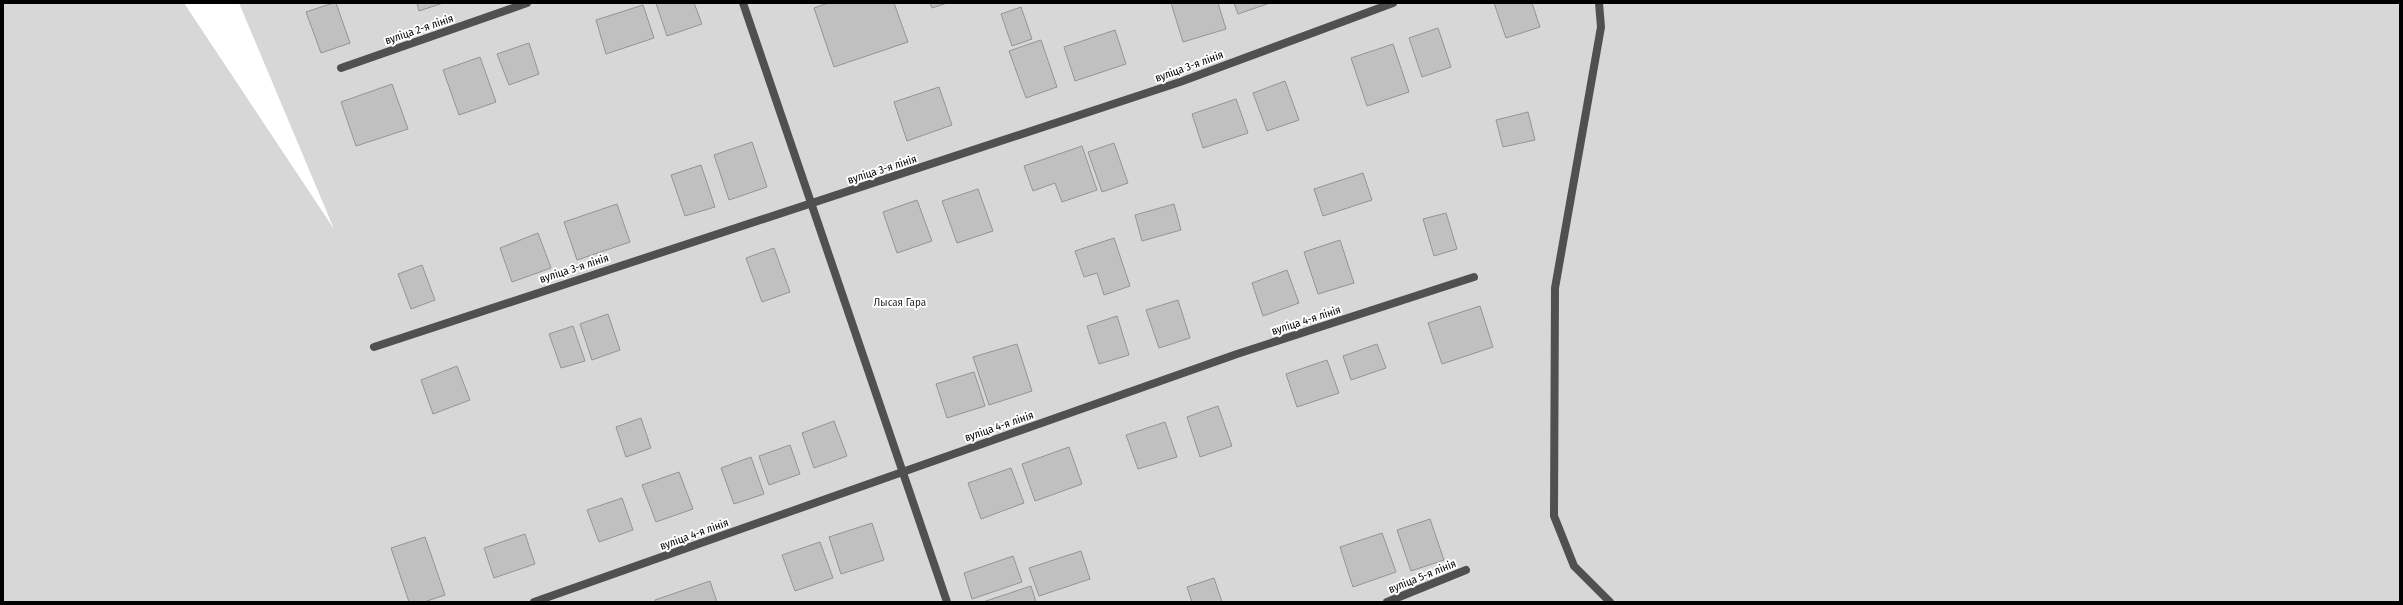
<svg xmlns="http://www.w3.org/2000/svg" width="2403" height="605" font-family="'Fira Sans Condensed',sans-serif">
<rect width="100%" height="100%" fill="#fff"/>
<path fill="#d7d7d7" d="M3,3h181l150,226 -95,-226h2161v599h-2397z"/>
<g fill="#c0c0c0" stroke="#949494">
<path d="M333,3h3l14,40 -29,10 -15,-41z"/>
<path d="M417,3h26l-24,8z"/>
<path d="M656,3h38l8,21 -35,12z"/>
<path d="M828,3h66l14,39 -74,25 -20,-59z"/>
<path d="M930,3h17l-15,5z"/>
<path d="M1171,3h47l8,26 -43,13z"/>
<path d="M1234,3h36l-32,11z"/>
<path d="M1494,3h38l8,24 -34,11z"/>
<path d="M643,5l11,33 -48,16 -10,-34z"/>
<path d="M1021,7l11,32 -20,7 -11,-32z"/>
<path d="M1438,28l13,39 -29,10 -13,-39z"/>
<path d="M1115,30l11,34 -51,17 -11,-34z"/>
<path d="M1041,40l16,47 -31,11 -17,-47z"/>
<path d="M529,43l10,31 -30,11 -12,-31z"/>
<path d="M1393,44l16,48 -42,14 -16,-48z"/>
<path d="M480,57l16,45 -37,13 -16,-45z"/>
<path d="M1285,81l14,39 -32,11 -14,-38z"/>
<path d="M392,84l16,45 -52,17 -15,-44z"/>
<path d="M939,87l13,38 -45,16 -13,-39z"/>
<path d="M1236,99l12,34 -45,15 -11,-34z"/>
<path d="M1528,112l7,28 -32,7 -7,-27z"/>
<path d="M752,142l15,45 -38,13 -15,-45z"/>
<path d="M1114,143l14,40 -26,9 -14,-40z"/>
<path d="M1082,146l15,44 -35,12 -7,-19 -22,8 -9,-25z"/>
<path d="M701,165l14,42 -30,9 -14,-41z"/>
<path d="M1363,173l9,27 -49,16 -9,-27z"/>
<path d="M978,189l15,42 -36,12 -15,-42z"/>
<path d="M917,200l15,41 -35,12 -14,-41z"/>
<path d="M617,204l13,38 -53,18 -13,-38z"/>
<path d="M1174,204l7,26 -39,11 -7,-26z"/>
<path d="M1446,213l11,36 -23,7 -11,-37z"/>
<path d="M538,233l13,35 -39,14 -12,-34z"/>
<path d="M1114,238l16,48 -26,9 -7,-22 -13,4 -9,-26z"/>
<path d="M1340,240l14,43 -36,11 -14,-42z"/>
<path d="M774,248l16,44 -28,10 -16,-44z"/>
<path d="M422,265l13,35 -24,9 -13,-35z"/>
<path d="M1287,270l12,33 -36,13 -11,-33z"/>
<path d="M1178,300l12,38 -31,10 -13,-38z"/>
<path d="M1480,306l13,41 -51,17 -14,-41z"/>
<path d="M608,314l12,36 -28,10 -12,-36z"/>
<path d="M1117,316l12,39 -30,9 -12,-38z"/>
<path d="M573,326l12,35 -24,7 -12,-34z"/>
<path d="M1017,344l15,47 -43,14 -16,-48z"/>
<path d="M1377,344l9,24 -35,12 -8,-24z"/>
<path d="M1327,360l12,33 -42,14 -11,-33z"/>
<path d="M457,366l13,34 -37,14 -12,-34z"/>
<path d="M974,372l11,34 -38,12 -11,-34z"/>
<path d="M1218,406l14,40 -32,11 -13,-40z"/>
<path d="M641,418l10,30 -25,9 -10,-30z"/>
<path d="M834,421l13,35 -33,12 -12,-35z"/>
<path d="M1165,422l12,35 -39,12 -12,-34z"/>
<path d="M790,445l10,29 -31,11 -10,-29z"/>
<path d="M1069,447l13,37 -47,17 -13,-37z"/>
<path d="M751,457l13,37 -30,10 -13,-36z"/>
<path d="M1011,468l13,35 -43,16 -13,-36z"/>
<path d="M679,472l14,37 -37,13 -14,-37z"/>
<path d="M622,498l11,32 -34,12 -12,-32z"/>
<path d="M1430,519l14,41 -33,11 -14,-41z"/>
<path d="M872,523l12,37 -43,14 -12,-37z"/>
<path d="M1382,533l14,39 -43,15 -13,-40z"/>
<path d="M525,534l10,30 -41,14 -10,-30z"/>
<path d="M425,537l20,58 -21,7h-15l-18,-54z"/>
<path d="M820,542l13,36 -38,13 -13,-36z"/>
<path d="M1081,551l9,28 -51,17 -10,-28z"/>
<path d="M1013,556l9,26 -50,17 -8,-26z"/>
<path d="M1214,578l8,24h-30l-5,-15z"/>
<path d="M710,581l7,21h-61l-1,-2z"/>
<path d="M1031,586l5,16h-53z"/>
</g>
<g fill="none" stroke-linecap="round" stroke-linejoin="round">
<g stroke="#505050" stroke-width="8">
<path d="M743,3l204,599"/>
<path d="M1599,3l2,24 -46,261 -1,228 20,50 36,36"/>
<path d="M341,68l186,-65"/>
<path d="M374,347l806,-265 213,-79"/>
<path d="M534,602l703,-248 237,-77"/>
<path d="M1387,602l79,-32"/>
</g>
</g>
<g text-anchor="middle" stroke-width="4" stroke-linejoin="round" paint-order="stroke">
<g font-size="11" fill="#000" stroke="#fff">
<text transform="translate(419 29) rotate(-19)" y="4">вуліца 2-я лінія</text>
<text transform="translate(1189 66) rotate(-20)" y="4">вуліца 3-я лінія</text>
<text transform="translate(882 169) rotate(-18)" y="4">вуліца 3-я лінія</text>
<text transform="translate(574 268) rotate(-18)" y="4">вуліца 3-я лінія</text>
<text transform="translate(1306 320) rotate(-18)" y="4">вуліца 4-я лінія</text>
<text transform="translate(999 426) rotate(-19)" y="4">вуліца 4-я лінія</text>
<text transform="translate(694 534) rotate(-20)" y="4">вуліца 4-я лінія</text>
<text transform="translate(1422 576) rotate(-22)" y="4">вуліца 5-я лінія</text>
</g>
<g font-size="11" fill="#2e2e2e" stroke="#fff">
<text x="900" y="306">Лысая Гара</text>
</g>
</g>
<rect width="2403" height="605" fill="none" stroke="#000000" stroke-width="8"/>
</svg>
